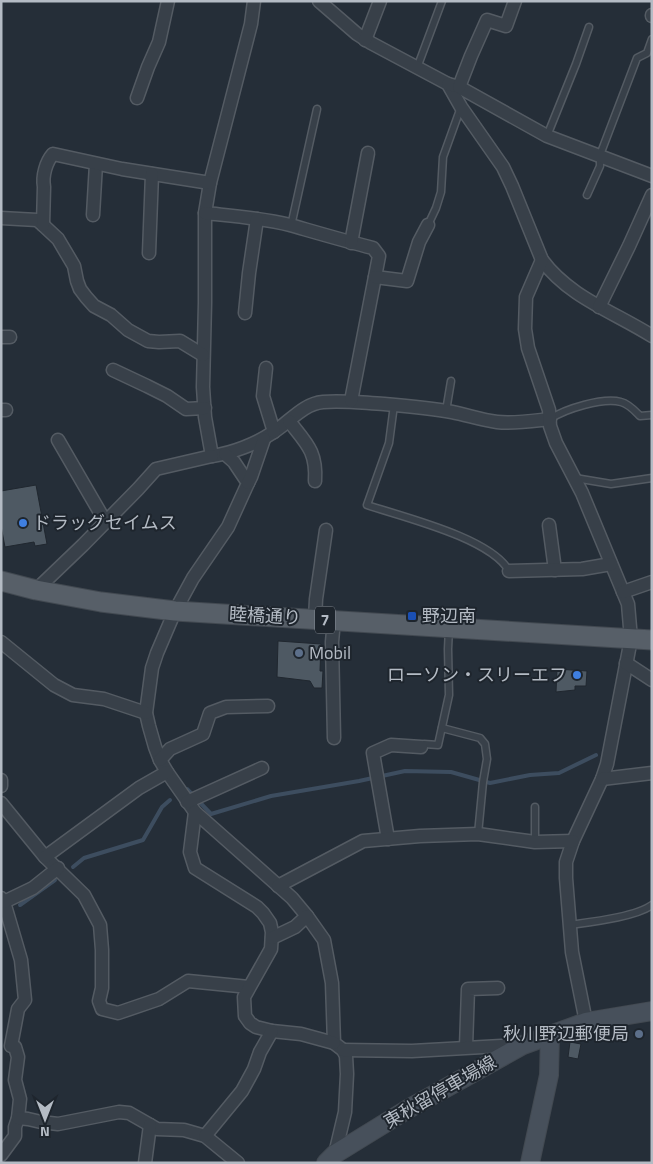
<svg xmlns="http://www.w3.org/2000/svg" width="653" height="1164" font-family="'Titillium Web','Noto Sans JP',sans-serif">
<rect width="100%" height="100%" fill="#252e38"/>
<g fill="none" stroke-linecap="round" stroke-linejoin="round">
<g stroke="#3d4d5f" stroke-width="4">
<path d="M187,789l24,25 60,-18 88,-15 46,-10 46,1 39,11 40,-8 29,-2 37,-18"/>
<path d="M73,867l11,-9 59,-18 19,-33 8,-7"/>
<path d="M20,905l35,-25"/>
</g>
</g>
<g fill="#4e5963" stroke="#20272f">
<path d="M36,485l11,59 -12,2 -1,-4 -29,5 -4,-21v-35z"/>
<path d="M278,641l43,3 -1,27h3l-1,17h-8l-4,-7 -33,-4z"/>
<path d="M557,669l30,2 -1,15h-11v4l-19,2z"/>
<path d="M570,1042l11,2 -3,15 -10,-2z"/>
</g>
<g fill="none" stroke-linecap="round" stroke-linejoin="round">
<defs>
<g id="service">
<path d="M417,68l25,-67"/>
<path d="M547,136l29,-72 13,-37"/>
<path d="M587,195l13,-29v-11l37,-97 10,-5 5,-14"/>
<path d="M428,225l8,-17 5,-16 2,-35 18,-50"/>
<path d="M291,226l26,-117"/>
<path d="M394,405l-5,38 -22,62c36,12 124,33 142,66"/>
<path d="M446,411l5,-30"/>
<path d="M550,419c15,-10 53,-22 71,-17 8,2 14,9 19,14l12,-1"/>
<path d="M575,478l36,6 41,-6"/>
<path d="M442,728l38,10 5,6 2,15 -4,23 -5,52"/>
<path d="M421,747l3,-3 14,1 11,-50 -1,-46 1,-21"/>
<path d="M535,842v-35"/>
<path d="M569,925c21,-3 67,-8 83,-20"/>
</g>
<g id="minor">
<path d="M254,1l-3,23 -41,159 -5,30v90l-2,84 2,30 7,39c20,-3 44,-12 60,-23 17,-10 30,-29 51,-31 20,-2 41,1 61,2 23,2 46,4 68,8 15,3 30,8 45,10 17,2 35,-1 53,-3"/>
<path d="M319,1l38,33 14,9 77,41 13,23 42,60 9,19 30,74c27,37 72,52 110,76"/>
<path d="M652,15v1"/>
<path d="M365,40l15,-39"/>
<path d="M448,84l11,3 88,49 105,40"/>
<path d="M459,87l12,-31 16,-36 19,6 9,-25"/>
<path d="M137,98l11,-31 11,-25 9,-41"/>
<path d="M205,213c28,3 58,5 85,12 28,8 55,16 83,23l6,8 -28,145"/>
<path d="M93,215l3,-51"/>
<path d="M1,218l36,2 6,5 15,14 16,27 3,15 3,8 6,8 8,9 17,9 17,15 20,11 11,1 21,-1 23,14"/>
<path d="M43,225l1,-38c-2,-11 2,-25 9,-33l69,15 88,14"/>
<path d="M351,243l17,-90"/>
<path d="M149,253l3,-79"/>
<path d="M542,260l-16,37 -1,32 3,19 21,62 1,16 6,17 26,50 46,111 3,35 -24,125 -5,15 -29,62 -7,21v16l6,74 14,70"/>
<path d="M375,277l32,4 12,-39 9,-17"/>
<path d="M599,307l30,-61 23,-51"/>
<path d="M245,313l4,-40 8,-54"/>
<path d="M1,337h9"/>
<path d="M266,368l-3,28 11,36"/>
<path d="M113,370l34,16 20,10 19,13 19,-1"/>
<path d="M1,410h5"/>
<path d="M289,421c17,22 28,30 26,60"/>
<path d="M58,440l47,81"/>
<path d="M225,454l9,8 14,21 -20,44 -35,51 -18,33 -18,42 -5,15 -6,45 3,13 6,21 5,13 7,12 28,40 97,86 15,18 17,24 8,43 2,60 9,7 3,6 1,18 -2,38 -10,42"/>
<path d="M248,483l3,-6 13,-38"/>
<path d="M549,525l6,45"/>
<path d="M509,571l73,-2 29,-5"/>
<path d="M36,590l47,-45 55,-56 18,-20 56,-13"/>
<path d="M623,592l29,-10"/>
<path d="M315,619l1,-20 10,-69"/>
<path d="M334,620l-2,22 2,96"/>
<path d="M1,642l53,43 19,10 31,4 42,14"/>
<path d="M626,663l26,17"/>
<path d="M160,760l10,-11 33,-15 7,-21 16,-6 42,-1"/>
<path d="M602,779l50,-6"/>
<path d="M1,780v6"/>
<path d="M187,802l75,-34"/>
<path d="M1,803l44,54 39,38 16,30 2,25v38l-3,13 3,8 16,4 41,-14 29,-18 61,6"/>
<path d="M195,812l-5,40 5,16 62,39 6,6 7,10 2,9 -1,17 -27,48 1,19 5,7 6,4 16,4 29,3 33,9"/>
<path d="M388,839l-15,-86 18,-8 30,2"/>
<path d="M45,857l94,-69 28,-16"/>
<path d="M278,886l85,-45 57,-5 58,-2 57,8 38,-1"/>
<path d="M1,898l3,4 17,58 4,40 -7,9 -7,37 4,1 3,10 -3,23 5,19 -2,19 -3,9v9l-14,19"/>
<path d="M4,902l29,-14 25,-20"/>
<path d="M272,938l23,-11 12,-11"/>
<path d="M466,1047l2,-58 30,-1"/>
<path d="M343,1050l69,1 109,-6"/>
<path d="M18,1118l10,1 13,3 17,2 61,-12 10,1 28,16 27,1 21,6 33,27"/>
<path d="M205,1136l37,-45 12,-22 6,-17 12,-21"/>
<path d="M145,1163l5,-38"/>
</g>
<g id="secondary">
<path d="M326,1163l9,-9 73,-45 115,-64 63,-23 66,-11"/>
<path d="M530,1163l19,-88 1,-41"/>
</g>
<path id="primary" d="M1,581l35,9 65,12 74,9 477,29"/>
</defs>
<use href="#service" stroke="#545b63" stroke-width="9"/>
<use href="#minor" stroke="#545b63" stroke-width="15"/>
<use href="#secondary" stroke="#424951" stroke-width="20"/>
<use href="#primary" stroke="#424951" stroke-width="21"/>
<use href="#service" stroke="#384049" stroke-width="6"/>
<use href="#minor" stroke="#384049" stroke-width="12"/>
<use href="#secondary" stroke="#47505b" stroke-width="18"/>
<use href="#primary" stroke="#575f68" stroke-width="19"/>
</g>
<g fill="#3f7fe0" stroke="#1e252d" stroke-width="2">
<circle cx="23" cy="523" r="5"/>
<circle cx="577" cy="675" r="5"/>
</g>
<rect fill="#1a4fb4" stroke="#1e252d" stroke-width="2" x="407" y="611" width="10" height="10" rx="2.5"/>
<g fill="#5c6f8a" stroke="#1e252d" stroke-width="2">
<circle cx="299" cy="653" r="5"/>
<circle cx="639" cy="1034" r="5"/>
</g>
<g text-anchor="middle" stroke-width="4" stroke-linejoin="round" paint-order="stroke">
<rect fill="#1e252d" stroke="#878e97" stroke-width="1" x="315" y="606.5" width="20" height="27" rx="4"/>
<g font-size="16" font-weight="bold" fill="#b4bbc4">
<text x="325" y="626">7</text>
</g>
<g font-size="18" fill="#b4bbc4" stroke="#1e252d" text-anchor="start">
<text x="33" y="529">ドラッグセイムス</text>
<text x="422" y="622">野辺南</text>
<text x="309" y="659">Mobil</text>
<text x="567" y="681" text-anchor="end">ローソン・スリーエフ</text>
<text x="629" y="1040" text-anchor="end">秋川野辺郵便局</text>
</g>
<g font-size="18" fill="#b4bbc4" stroke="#1e252d">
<text transform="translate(265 616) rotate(3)" y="6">睦橋通り</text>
<text transform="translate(440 1092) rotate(-30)" y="6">東秋留停車場線</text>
</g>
</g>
<rect width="653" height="1164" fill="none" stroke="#b4bbc4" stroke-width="5"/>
<g transform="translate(45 1119) rotate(180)" stroke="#1e252d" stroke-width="4" paint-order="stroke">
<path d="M0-4L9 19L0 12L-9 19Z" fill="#b4bbc4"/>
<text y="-8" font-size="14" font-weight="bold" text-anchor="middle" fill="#b4bbc4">N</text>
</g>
</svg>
